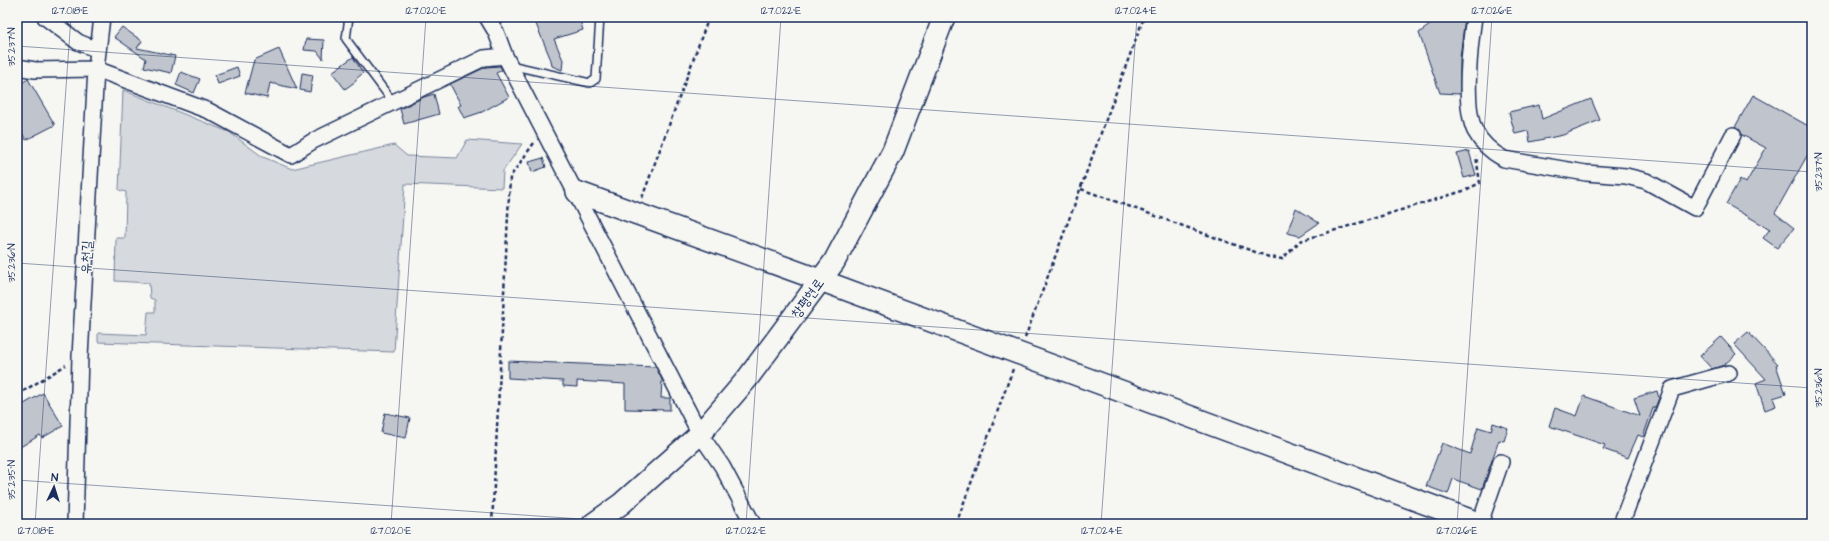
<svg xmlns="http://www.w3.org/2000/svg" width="1829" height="541" font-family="'Architects Daughter','Poor Story',sans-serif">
<rect width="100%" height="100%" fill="#f6f6f2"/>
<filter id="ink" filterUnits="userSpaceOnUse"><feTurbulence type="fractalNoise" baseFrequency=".025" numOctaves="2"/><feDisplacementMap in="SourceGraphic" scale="8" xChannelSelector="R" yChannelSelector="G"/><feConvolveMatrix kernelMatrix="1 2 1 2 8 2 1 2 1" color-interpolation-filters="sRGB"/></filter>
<g filter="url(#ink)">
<path fill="#d6d9dd" stroke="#78849e" d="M123,90l106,42 34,25 29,12 102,-24 13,11 50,2 10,-18 55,4 -19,27 -1,17 -97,-4 -11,168 -296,-10v-9l48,2 2,-23h7v-12l-5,-2 -1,-15 -34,-2 1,-43h9l1,-46 -7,-2z"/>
<g fill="#c0c4cd" stroke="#1b2f5e">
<path d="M533,17h46l4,13 -29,9 9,21 -1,10 -10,-4 -1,-6z"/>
<path d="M1432,17h33l-5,41v36l-20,-1 -21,-60 12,-9z"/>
<path d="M122,27l20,14 -5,7 38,8 -4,17 -27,-6 2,-8 -32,-22z"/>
<path d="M306,39l18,1 -1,19 -6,-8 -13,-1z"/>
<path d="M279,49l18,40 -27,-6 -3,15 -22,-5 9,-33z"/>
<path d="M353,57l10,16 -7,6v2l-11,8 -13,-17z"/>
<path d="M500,66l2,4 -6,3 13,24 -27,15 -18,6 -6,-12 3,-1 -11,-21 36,-17z"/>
<path d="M237,67l3,9 -22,8 -3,-9z"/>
<path d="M181,72l19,7 -6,14 -18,-8z"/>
<path d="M302,73l11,2 -3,17 -10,-2z"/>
<path d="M28,79l27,46 -29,15 -9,-17v-37z"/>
<path d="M434,94l5,20 -35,10 -4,-15 24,-12z"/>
<path d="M1753,95l59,33v19l-37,66 19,15 -17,20 -14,-10 7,-9 -44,-25 14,-25 6,4 20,-35 -24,-13 -2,-5 -5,-3z"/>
<path d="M1591,99l9,21 -37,15 -33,7 -2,-11 -13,3 -6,-22 30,-7 3,14z"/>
<path d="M1469,151l7,24 -12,3 -7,-24z"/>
<path d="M543,158l3,9 -14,5 -3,-10z"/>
<path d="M1296,208l23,15 -19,13 -13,-3z"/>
<path d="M1748,332l30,32 -2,1 10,29 -13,4 3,8 -11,4 -9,-27 10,-4 -32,-35z"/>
<path d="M1721,337l15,17 -12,11 -12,4 -12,-13z"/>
<path d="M508,361l148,6 6,13 -1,18h9v12l-45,-1v-25l-48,-3v6l-14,-1v-5l-55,-3z"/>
<path d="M1657,391l2,7 -4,10h-2l-10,29 -5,-2 -10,23 -25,-9 2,-4 -56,-19 6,-18 22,8 7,-20 56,20 -6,-18z"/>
<path d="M43,393l20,33 -21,12 -2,-3 -23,14v-41z"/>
<path d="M385,413l25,5 -4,20 -25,-5z"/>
<path d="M1493,423l15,5 -4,13 -5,-1 -17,49 -29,-10 -5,15 -22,-8 16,-43 28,11 8,-27 13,4z"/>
</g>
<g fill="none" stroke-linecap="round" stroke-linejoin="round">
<defs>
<g id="lane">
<path d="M349,17l-3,22 47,63"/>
<path d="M510,65l80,18 6,-4 4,-62"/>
</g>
<g id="street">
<path d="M45,17l33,25 20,8"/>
<path d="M102,17l-6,52 113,42 82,44 22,-14 171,-83 21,-2"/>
<path d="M487,17l9,15 9,24 195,378 22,32 31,58"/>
<path d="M1474,17c-4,28 -11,89 1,114 7,13 16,21 29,28l82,14 40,3 20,5 49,27 38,-73"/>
<path d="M17,67l18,3 61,-1 -16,288 -5,167"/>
<path d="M1480,523l21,-61"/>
<path d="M1621,524l51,-135 57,-16"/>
</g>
<g id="secondary">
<path d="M577,192l243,88 661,244"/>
<path d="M593,524l28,-20 79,-70 47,-55 87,-117 59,-111 51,-134"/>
</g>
</defs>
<use href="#lane" stroke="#1b2f5e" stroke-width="10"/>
<use href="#street" stroke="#1b2f5e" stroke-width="18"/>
<use href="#secondary" stroke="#1b2f5e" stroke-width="24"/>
<g stroke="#1b2f5e" stroke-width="2.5" stroke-dasharray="4 3" stroke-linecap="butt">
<path d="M1081,189l188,68 13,2 18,-18 163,-50 17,-8 -4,-27"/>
<path d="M642,198l67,-181"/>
<path d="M1025,338l119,-321"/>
<path d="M17,395l49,-30"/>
<path d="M492,524l18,-347 24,-34"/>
<path d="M956,524l57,-155"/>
<path d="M1408,524l3,-8"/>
</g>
<use href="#lane" stroke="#f6f6f2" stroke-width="7"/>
<use href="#street" stroke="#f6f6f2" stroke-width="15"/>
<use href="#secondary" stroke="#f6f6f2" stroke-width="21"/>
</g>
</g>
<path fill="none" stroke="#1b2f5e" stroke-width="1" stroke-opacity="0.45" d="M17,46l1795,126M17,263l1795,125M17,480l636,44M35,524l36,-507M391,524l35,-507M746,524l35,-507M1101,524l36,-507M1457,524l35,-507"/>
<g text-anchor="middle" stroke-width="3" stroke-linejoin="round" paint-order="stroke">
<g font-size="14" fill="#1b2f5e" stroke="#f6f6f2">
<text transform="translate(86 257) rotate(-87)" y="5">유천길</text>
<text transform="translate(807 298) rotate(-54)" y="5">창평현로</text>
</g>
</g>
<rect width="1829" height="541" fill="none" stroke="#f6f6f2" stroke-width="44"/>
<g transform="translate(54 487) rotate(4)" stroke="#f6f6f2" stroke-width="3" paint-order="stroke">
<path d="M0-3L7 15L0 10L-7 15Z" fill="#1b2f5e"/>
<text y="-6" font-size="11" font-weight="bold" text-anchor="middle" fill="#1b2f5e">N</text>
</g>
<rect x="22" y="22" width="1785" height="497" fill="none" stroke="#1b2f5e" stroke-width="1.5"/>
<g font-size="10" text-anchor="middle" fill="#1b2f5e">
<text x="70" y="14">127.018°E</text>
<text x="426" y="14">127.020°E</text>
<text x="781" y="14">127.022°E</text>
<text x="1136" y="14">127.024°E</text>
<text x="1492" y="14">127.026°E</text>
<text transform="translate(11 47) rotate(-90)" y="4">35.237°N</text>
<text transform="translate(1818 172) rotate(-90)" y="4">35.237°N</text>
<text transform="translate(11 263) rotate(-90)" y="4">35.236°N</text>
<text transform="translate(1818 388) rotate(-90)" y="4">35.236°N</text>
<text transform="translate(11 480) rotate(-90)" y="4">35.235°N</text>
<text x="36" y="534">127.018°E</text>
<text x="391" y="534">127.020°E</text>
<text x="746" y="534">127.022°E</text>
<text x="1102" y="534">127.024°E</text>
<text x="1457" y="534">127.026°E</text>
</g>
</svg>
